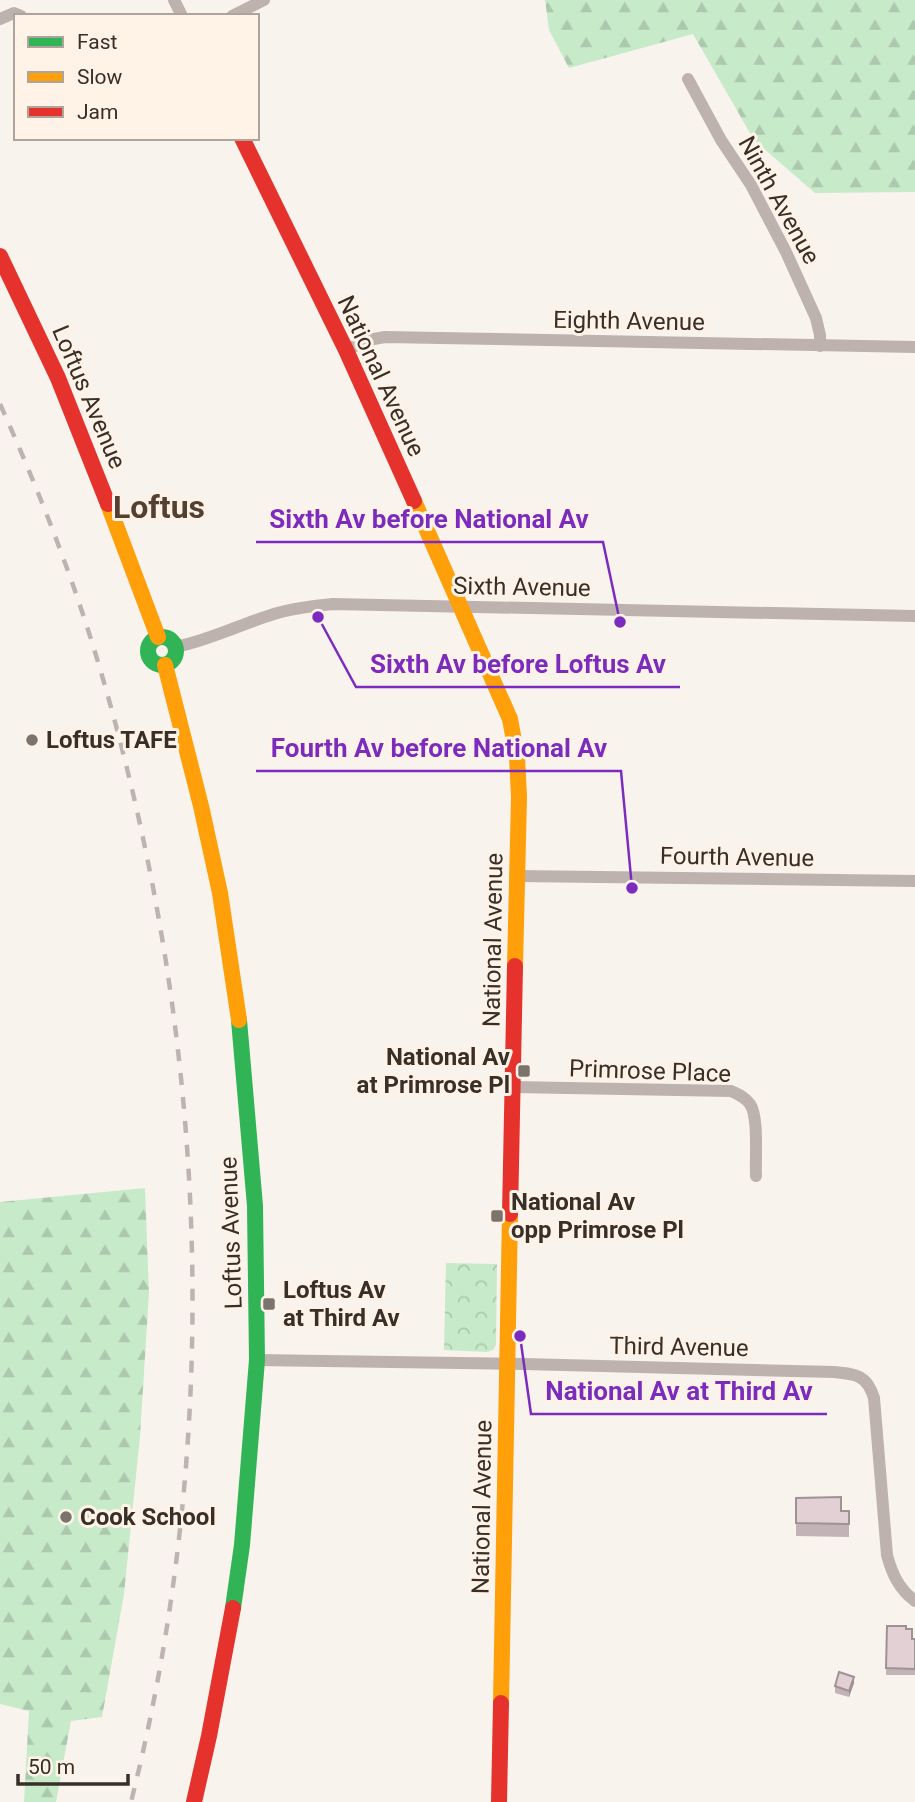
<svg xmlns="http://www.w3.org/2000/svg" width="915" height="1802" font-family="Roboto,sans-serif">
<defs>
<pattern id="forest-firs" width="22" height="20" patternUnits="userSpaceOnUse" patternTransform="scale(1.75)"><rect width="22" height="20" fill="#c7eac9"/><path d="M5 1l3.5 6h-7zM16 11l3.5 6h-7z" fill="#acc9ad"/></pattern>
<pattern id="park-crowns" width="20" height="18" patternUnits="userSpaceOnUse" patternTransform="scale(1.75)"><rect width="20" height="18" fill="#c7eac9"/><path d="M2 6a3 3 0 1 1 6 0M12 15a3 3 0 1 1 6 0" fill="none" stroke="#acc9ad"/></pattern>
</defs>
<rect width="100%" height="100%" fill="#f9f3ed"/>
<g fill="url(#forest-firs)">
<path d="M545,0h370v192l-100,1 -61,-53 -61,-106 -124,34 -20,-38z"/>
<path d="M145,1188l4,105 -9,143 -16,158 -22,123 -31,4 -15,81h-32l5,-91 -29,-7v-502z"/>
</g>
<path fill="url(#park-crowns)" d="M446,1263l51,1 -1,81 -3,5 -6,2 -43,-2z"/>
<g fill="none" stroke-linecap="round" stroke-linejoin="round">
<g stroke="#beb2ae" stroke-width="12">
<path d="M174,0l8,16"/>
<path d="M232,16l32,-16"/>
<path d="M0,19l14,-6 7,3"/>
<path d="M688,79l33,61 30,45 35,67 30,66 4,17v11"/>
<path d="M346,350l22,-10 17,-3 530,10"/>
<path d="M176,647c34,-7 65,-23 98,-33 19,-6 38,-8 59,-10l582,12"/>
<path d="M517,876l398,5"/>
<path d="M513,1087l218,4c7,3 14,6 19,13 9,13 5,55 6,72"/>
<path d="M257,1360l267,4 310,8c22,2 33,3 40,26l13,157c5,19 12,34 28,46"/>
</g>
<g stroke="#30b455" stroke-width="16">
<circle cx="162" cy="651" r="14"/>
<path d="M233,1608l9,-63 15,-185 -2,-154 -16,-186"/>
</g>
<g stroke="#ff9f0a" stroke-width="16">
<path d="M414,501l96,218 7,38 2,40 -4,169"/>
<path d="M108,504l50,133"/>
<path d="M165,665l36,141 19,87 19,127"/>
<path d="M501,1703l9,-489"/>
</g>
<g stroke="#e5322d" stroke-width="16">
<path d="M242,138l104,212 68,151"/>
<path d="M0,256l58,122 50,126"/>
<path d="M510,1214l5,-248"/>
<path d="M194,1802l15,-66 24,-128"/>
<path d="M499,1802l2,-99"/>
</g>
<path stroke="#bdb4b1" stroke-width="4.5" stroke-dasharray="12 12" stroke-linecap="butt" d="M0,404c40,89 76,181 103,275 106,366 121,754 28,1123"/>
</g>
<g fill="#c2b3b7">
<path d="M796,1498l45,13h8v26l-53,-1z"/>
<path d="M887,1626l19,3 6,10h3v36h-29z"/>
<path d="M854,1683l-5,14 -14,-4v-7z"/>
</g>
<path fill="#9e9295" d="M854,1677v6l-5,14v-6z"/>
<g fill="#e2d0d5" stroke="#9e9295" stroke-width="2">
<path d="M841,1497v14h8v13l-53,-1v-25z"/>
<path d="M887,1626h19v3h6v10h3v30l-29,-1z"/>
<path d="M839,1672l15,5 -5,14 -14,-5z"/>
</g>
<g fill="#7b746d" stroke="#fff2e7" stroke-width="2.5">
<circle cx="32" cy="740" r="7"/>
<rect x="517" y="1064" width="14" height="14" rx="3.5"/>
<rect x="490" y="1209" width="14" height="14" rx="3.5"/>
<rect x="262" y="1297" width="14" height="14" rx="3.5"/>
<circle cx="66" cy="1517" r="7"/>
</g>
<g text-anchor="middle" stroke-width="6" stroke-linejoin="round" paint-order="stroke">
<g font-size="24" fill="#372f28" stroke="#fff2e7">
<text transform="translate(779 200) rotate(61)" y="8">Ninth Avenue</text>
<text transform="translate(629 321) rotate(1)" y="8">Eighth Avenue</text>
<text transform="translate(381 376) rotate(65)" y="8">National Avenue</text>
<text transform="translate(89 397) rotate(67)" y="8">Loftus Avenue</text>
<text transform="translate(522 587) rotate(1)" y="8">Sixth Avenue</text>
<text transform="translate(737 857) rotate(1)" y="8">Fourth Avenue</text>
<text transform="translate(493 940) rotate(-89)" y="8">National Avenue</text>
<text transform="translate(650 1071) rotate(2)" y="8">Primrose Place</text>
<text transform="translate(231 1233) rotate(-92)" y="8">Loftus Avenue</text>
<text transform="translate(679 1347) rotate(1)" y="8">Third Avenue</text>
<text transform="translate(482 1507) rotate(-89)" y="8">National Avenue</text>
</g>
<g font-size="24" font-weight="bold" fill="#372f28" stroke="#fff2e7" text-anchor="start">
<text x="46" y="748">Loftus TAFE</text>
<text x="510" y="1065" text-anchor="end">National Av<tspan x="510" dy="28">at Primrose Pl</tspan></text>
<text x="511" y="1210">National Av<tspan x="511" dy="28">opp Primrose Pl</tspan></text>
<text x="283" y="1298">Loftus Av<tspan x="283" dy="28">at Third Av</tspan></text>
<text x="80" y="1525">Cook School</text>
</g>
<g font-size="32" font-weight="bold" fill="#524032" stroke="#fff2e7">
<text x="159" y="518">Loftus</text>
</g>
</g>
<path fill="none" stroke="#7b2cbf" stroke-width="2.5" d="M620 622L603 542H256M318 617L356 687H680M632 888L621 771H256M520 1336L531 1414H827"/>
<g fill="#7b2cbf" stroke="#fff2e7" stroke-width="2.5">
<circle cx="620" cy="622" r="7"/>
<circle cx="318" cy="617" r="7"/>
<circle cx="632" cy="888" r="7"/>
<circle cx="520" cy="1336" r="7"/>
</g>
<g font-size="26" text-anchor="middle" font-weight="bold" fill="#7b2cbf" stroke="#fff2e7" stroke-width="6" stroke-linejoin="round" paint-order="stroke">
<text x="429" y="528">Sixth Av before National Av</text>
<text x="518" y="673">Sixth Av before Loftus Av</text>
<text x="439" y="757">Fourth Av before National Av</text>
<text x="679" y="1400">National Av at Third Av</text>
</g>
<rect x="14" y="14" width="245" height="126" fill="#fff2e7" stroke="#afa49b" stroke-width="2"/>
<rect x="28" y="37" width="35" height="10" fill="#30b455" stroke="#afa49b" stroke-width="2"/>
<text x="77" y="49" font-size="21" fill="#372f28">Fast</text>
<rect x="28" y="72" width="35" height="10" fill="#ff9f0a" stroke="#afa49b" stroke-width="2"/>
<text x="77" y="84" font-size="21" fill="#372f28">Slow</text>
<rect x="28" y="107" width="35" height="10" fill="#e5322d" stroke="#afa49b" stroke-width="2"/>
<text x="77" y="119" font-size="21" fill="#372f28">Jam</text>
<path d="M18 1774v10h110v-10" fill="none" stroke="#372f28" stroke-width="3.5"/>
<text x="28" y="1774" font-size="21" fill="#372f28" stroke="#fff2e7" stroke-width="5" paint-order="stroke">50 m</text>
</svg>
